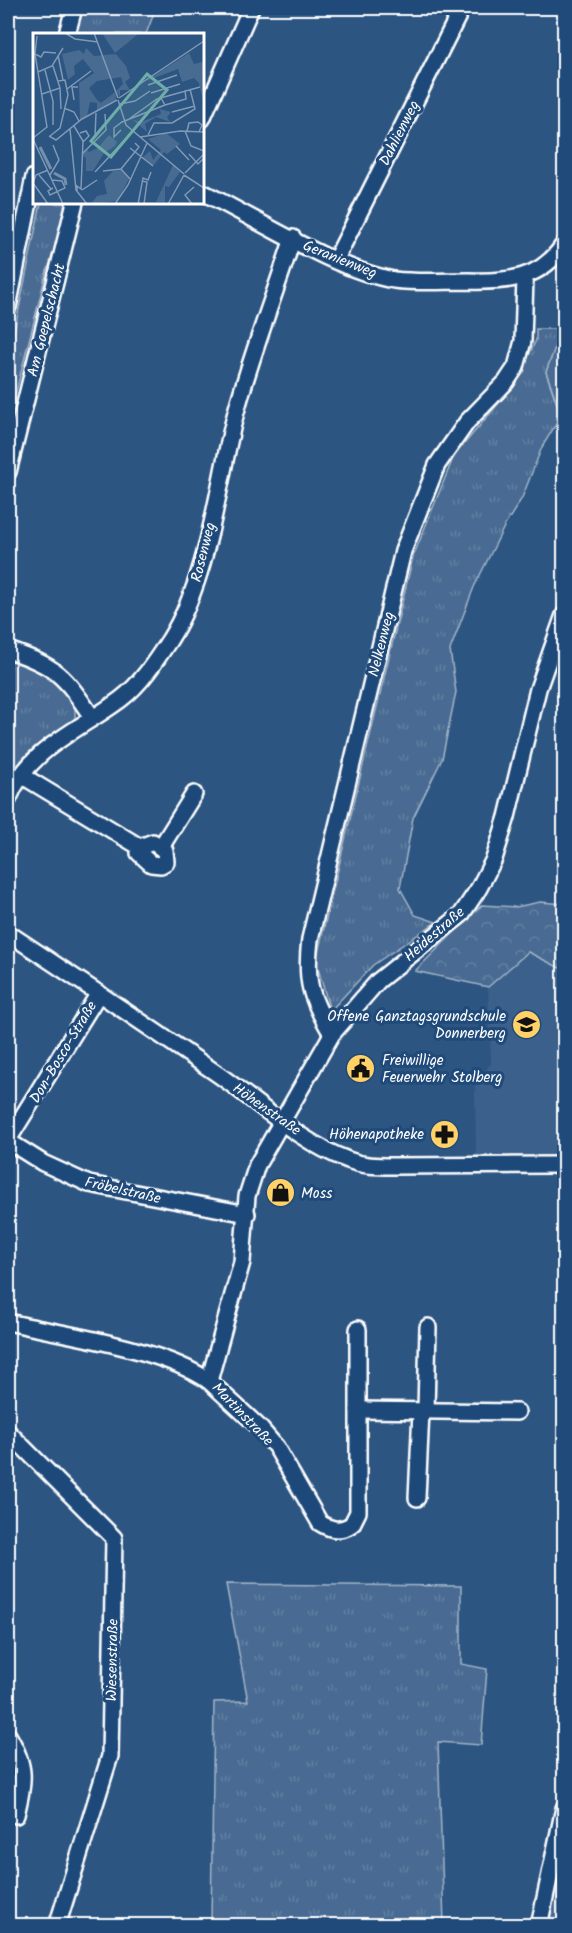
<svg xmlns="http://www.w3.org/2000/svg" width="572" height="1933" font-family="Kalam,sans-serif">
<defs>
<pattern id="grass-tufts" width="24" height="20" patternUnits="userSpaceOnUse" patternTransform="scale(1.5)"><rect width="24" height="20" fill="#486b92"/><path d="M3 7l-1-3M5 7V3M7 7l1-3M15 17l-1-3M17 17v-4M19 17l1-3" fill="none" stroke="#6381a2"/></pattern>
<pattern id="forest-crowns" width="20" height="18" patternUnits="userSpaceOnUse" patternTransform="scale(1.5)"><rect width="20" height="18" fill="#486b92"/><path d="M2 6a3 3 0 1 1 6 0M12 15a3 3 0 1 1 6 0" fill="none" stroke="#6381a2"/></pattern>
</defs>
<rect width="100%" height="100%" fill="#2c5582"/>
<filter id="ink" filterUnits="userSpaceOnUse"><feTurbulence type="fractalNoise" baseFrequency=".0167" numOctaves="2"/><feDisplacementMap in="SourceGraphic" scale="12" xChannelSelector="R" yChannelSelector="G"/><feConvolveMatrix kernelMatrix="1 2 1 2 8 2 1 2 1" color-interpolation-filters="sRGB"/></filter>
<g filter="url(#ink)">
<path fill="#3b618b" d="M528,952l36,18v189l-88,-1 -1,-72 16,-23 -3,-76z"/>
<g fill="url(#grass-tufts)" stroke="#a4b5c8" stroke-width="1.5">
<path d="M83,8h73l-10,26h-70z"/>
<path d="M41,203h30l-25,71 -38,149v-62z"/>
<path d="M536,329h27l-17,43 15,44 -19,31 -20,51 -17,27 -31,62 -24,63 6,42 -14,67 -29,59 -13,70 15,27 21,7 -63,43 -43,46 -14,-50 97,-404 41,-101 61,-72 21,-44z"/>
<path d="M8,651l38,16 33,38 -4,4v10c-30,20 -48,35 -67,66z"/>
<path d="M226,1584l235,2v78l26,5 -6,76 -43,-3 6,183h-233l3,-223 34,-1z"/>
<path d="M561,1862l3,1v62h-16z"/>
</g>
<g fill="url(#forest-crowns)" stroke="#a4b5c8" stroke-width="1.5">
<path d="M558,339l6,3v60l-9,-5 -9,-25z"/>
<path d="M540,902l24,2v66l-36,-18 -40,35 -73,-16 67,-66 34,2z"/>
</g>
<g fill="none" stroke-linecap="round" stroke-linejoin="round">
<defs>
<g id="minor">
<path d="M67,34l7,-26"/>
<path d="M202,119l49,-111"/>
<path d="M202,192c56,27 133,78 192,88 24,3 50,1 74,1 39,1 73,-1 96,-37"/>
<path d="M336,259l126,-251"/>
<path d="M8,307l26,-130"/>
<path d="M8,472l67,-270"/>
<path d="M8,650c48,16 56,25 84,67"/>
<path d="M21,775l119,72"/>
<path d="M8,800c20,-52 72,-70 113,-101 20,-15 36,-40 49,-60 40,-64 47,-154 66,-227 16,-59 38,-116 57,-174"/>
<path d="M153,842l12,9 1,11 -5,3 -10,-1 -12,-11 1,-6z"/>
<path d="M161,847l33,-53"/>
<path d="M8,933c71,47 141,94 211,142 41,29 82,68 129,85 15,6 29,6 45,6l171,-1"/>
<path d="M332,1034c-22,-36 -27,-53 -22,-95l93,-388 34,-86 30,-43 39,-40 10,-15 7,-26 2,-63"/>
<path d="M8,1140l91,-147"/>
<path d="M8,1141l35,22 46,21 158,30"/>
<path d="M8,1322c60,14 151,25 201,59"/>
<path d="M358,1329v183l-6,12c-11,8 -21,6 -32,-1l-44,-76 -17,-20 -50,-46 33,-119 5,-66 10,-31 75,-131 46,-53 83,-66 18,-27 15,-29 13,-42 31,-128 26,-74"/>
<path d="M358,1410l159,2"/>
<path d="M426,1411l2,-84"/>
<path d="M8,1432l106,106 -4,218 -53,170"/>
<path d="M417,1498l4,-87"/>
<path d="M8,1735c19,32 16,45 8,80"/>
<path d="M539,1926l25,-118"/>
</g>
</defs>
<use href="#minor" stroke="#fff" stroke-width="20"/>
<use href="#minor" stroke="#1f4a7a" stroke-width="15"/>
</g>
</g>
<defs>
<symbol id="school-disc" viewBox="-11 -11 22 22"><circle r="9.5" fill="#ffd166" stroke="#1f4a7a"/><path d="M0-5L7-2L0 1L-7-2ZM-4 1L0 2.5L4 1V4Q0 6-4 4Z" fill="#111"/></symbol>
<symbol id="civic-disc" viewBox="-11 -11 22 22"><circle r="9.5" fill="#ffd166" stroke="#1f4a7a"/><path d="M-.6-6.5H3V-4.5H.6V-3L4-1V1h2V6H-6V1h2V-1L-.6-3ZM-1.2 2.5V6h2.4V2.5Z" fill="#111"/></symbol>
<symbol id="pharmacy-disc" viewBox="-11 -11 22 22"><circle r="9.5" fill="#ffd166" stroke="#1f4a7a"/><path d="M-2-6h4v4h4v4h-4v4h-4v-4h-4v-4h4Z" fill="#111"/></symbol>
<symbol id="shop-disc" viewBox="-11 -11 22 22"><circle r="9.5" fill="#ffd166" stroke="#1f4a7a"/><path d="M-5-2.5h2.3a2.7 3.5 0 0 1 5.4 0H5L5.5 6h-11ZM-1.5-2.5h3a1.5 2.3 0 0 0-3 0Z" fill="#111"/></symbol>
</defs>
<g fill-rule="evenodd">
<use href="#school-disc" x="510" y="1008" width="33" height="33"/>
<use href="#civic-disc" x="344" y="1052" width="33" height="33"/>
<use href="#pharmacy-disc" x="428" y="1118" width="33" height="33"/>
<use href="#shop-disc" x="264" y="1176" width="33" height="33"/>
</g>
<g text-anchor="middle" stroke-width="6" stroke-linejoin="round" paint-order="stroke">
<g font-size="15" fill="#fff" stroke="#1f4a7a">
<text transform="translate(399 133) rotate(-63)" y="5">Dahlienweg</text>
<text transform="translate(340 259) rotate(22)" y="5">Geranienweg</text>
<text transform="translate(46 320) rotate(-76)" y="5">Am Goepelschacht</text>
<text transform="translate(203 552) rotate(-76)" y="5">Rosenweg</text>
<text transform="translate(381 644) rotate(-76)" y="5">Nelkenweg</text>
<text transform="translate(434 934) rotate(-41)" y="5">Heidestraße</text>
<text transform="translate(63 1052) rotate(-59)" y="5">Don-Bosco-Straße</text>
<text transform="translate(267 1109) rotate(35)" y="5">Höhenstraße</text>
<text transform="translate(123 1190) rotate(13)" y="5">Fröbelstraße</text>
<text transform="translate(243 1414) rotate(46)" y="5">Martinstraße</text>
<text transform="translate(112 1660) rotate(-89)" y="5">Wiesenstraße</text>
</g>
<g font-size="15" fill="#fff" stroke="#1f4a7a" text-anchor="end">
<text x="506" y="1021">Offene Ganztagsgrundschule<tspan x="506" dy="17">Donnerberg</tspan></text>
<text x="382" y="1065" text-anchor="start">Freiwillige<tspan x="382" dy="17">Feuerwehr Stolberg</tspan></text>
<text x="424" y="1139">Höhenapotheke</text>
<text x="301" y="1198" text-anchor="start">Moss</text>
</g>
</g>
<g transform="translate(33 33)">
<rect width="171" height="171" fill="#2c5582"/>
<path d="M156,20l5,11 8,-2 2,5v39l-5,-23 -5,-5 -12,4 -4,-13 -32,12zM133,100l14,11 -13,10 -3,-2 -11,14 -11,-8 8,-7 3,9 8,-10 -13,-11zM76,102l8,7 -2,4 -11,7 -11,18h-7v-13l-4,-3 4,-6 3,3 9,-4zM140,132l7,7 -11,15 -4,-1v16h-9z" fill="#486b92"/>
<path d="M53,15l8,8 22,-2 10,12 4,12 -5,4 5,8h-10v7l-4,-6 7,-7 -2,-7 -24,4 -8,7 8,12 4,3 14,-11 1,7 -19,12v-8l-7,-1 -3,14 -7,4 -1,-37 15,-10 -11,-14 -9,7 1,8 -7,6 -6,-26 17,-4 5,4zM127,76l11,3 -4,5 3,5 -14,-5 -11,7 2,8 -14,-12 8,2 20,-8z" fill="#486b92"/>
<path d="M89,137l7,9 -12,22 -26,3 6,-8 10,-2 -3,-13 9,-10z" fill="#486b92"/>
<path d="M69,0h34l1,2 -22,18z" fill="#486b92"/>
<path fill="none" stroke="#748fad" stroke-width="3" d="M7,114l11,22M21,140l11,6 1,6"/>
<path fill="none" stroke="#8099b4" stroke-width="1.5" d="M32,0l10,6 23,3M61,0l24,65M2,21l6,3 3,-5 12,1M25,22l5,25M12,37l8,31v24M5,39l14,-6 11,-18M115,52l29,-10M27,55l1,21M34,56l24,-18M118,60l29,-9M9,61l18,-6 -7,-22M86,65l85,-57M41,67l-2,-13h6M85,67l8,25 58,49M87,71l15,-3 15,-10M132,72l21,-6 -1,-9M31,75l10,4 5,9M139,79l23,-6M96,86l28,-20 43,-12M139,90l23,-14 -5,-20M41,93l9,15 -2,48 -4,-3v6M37,96l6,61 11,14M88,97l-7,7v-9l8,-6 43,-17 -4,-7M152,98l6,15 13,5M154,98l2,-8 9,-1 4,3 -3,7M47,100l6,-2 3,5 -6,6M115,102l6,-12h18M16,103l7,4 26,-21 35,-19M17,103l10,-8 8,-33 -3,-15 -7,1M62,104l1,-24M107,104l40,-6 24,1M0,105l14,-11 -12,-73 2,-18M0,106l30,65M143,113l13,14M97,115l23,18M49,121l24,-24 -1,-16M156,121l9,10 6,-6M88,136l18,-22 -4,-4M70,138l18,-2 10,11M62,139l38,-41M152,140l19,-19M6,142l12,14M17,142l9,-15 -6,-15M151,142l20,13M19,147l10,1 3,7 -15,7 -2,-4 5,-3M109,148l5,1 -3,22M0,150l3,-8 12,-5M0,150l15,21M49,157l15,-10M82,171l13,-19 19,-42M105,171l5,-26 5,2 3,-8M135,171l16,-29M159,171l-7,-9 9,-8"/>
<path fill="#6fada8" fill-opacity="0.15" stroke="#6fada8" stroke-width="3" d="M114,41l20,16 -56,67 -20,-16z"/>
<rect width="171" height="171" fill="none" stroke="#fff" stroke-width="3"/>
</g>
<rect width="572" height="1933" fill="none" stroke="#1f4a7a" stroke-width="30"/>
<rect x="15" y="15" width="542" height="1903" fill="none" stroke="#fff" stroke-width="2" filter="url(#ink)"/>
</svg>
